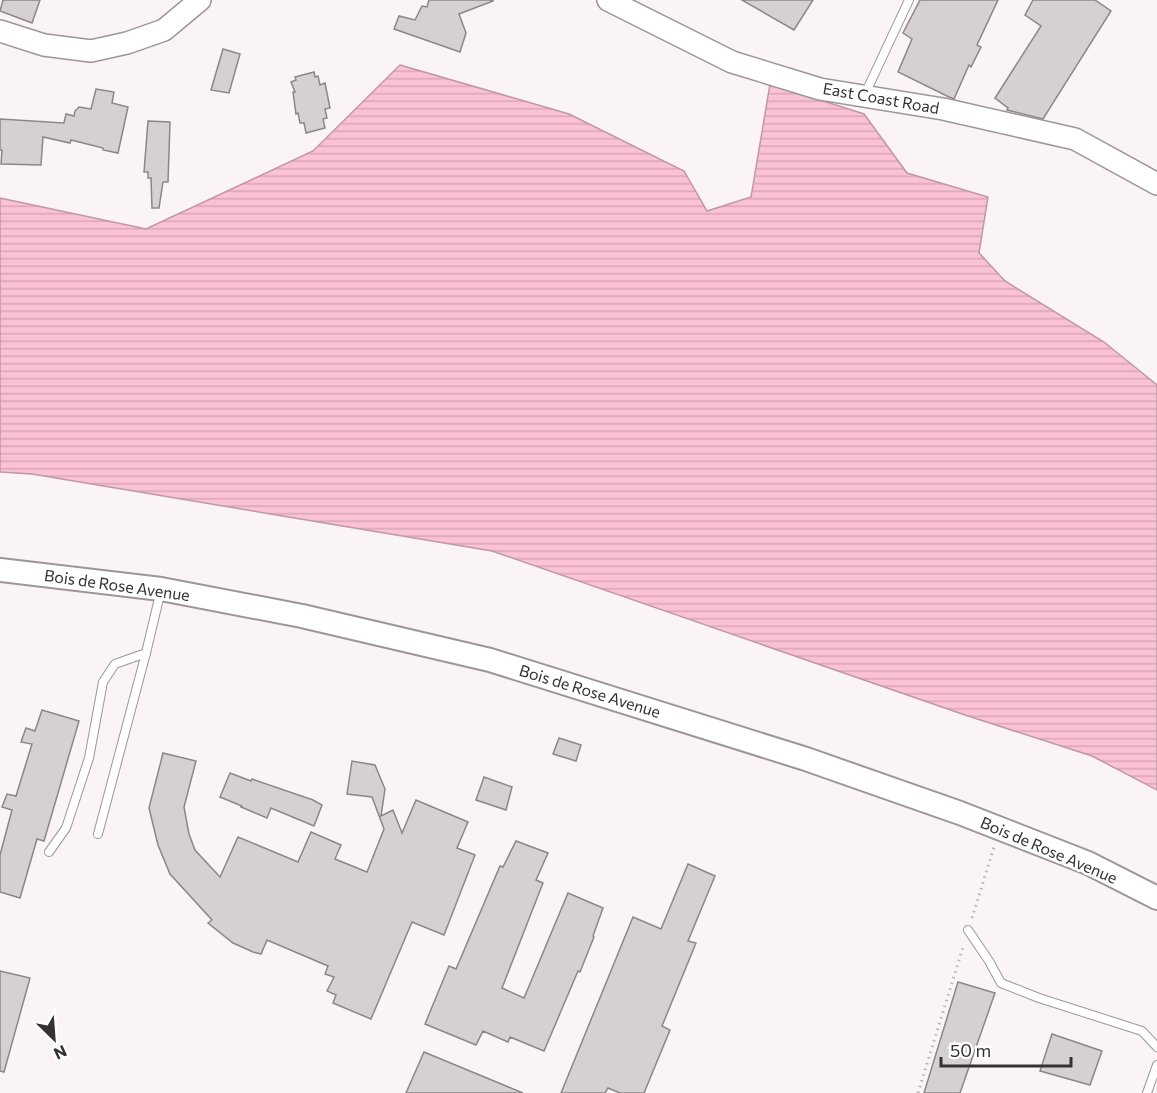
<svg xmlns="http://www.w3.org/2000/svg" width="1157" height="1093" font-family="Commissioner,sans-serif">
<defs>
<pattern id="water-rules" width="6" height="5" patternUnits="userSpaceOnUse" patternTransform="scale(1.5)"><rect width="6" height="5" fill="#fbc2d4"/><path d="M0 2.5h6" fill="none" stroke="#d8a7b6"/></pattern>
</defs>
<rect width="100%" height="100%" fill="#faf4f5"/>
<path fill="url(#water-rules)" stroke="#c097a4" stroke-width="1.5" d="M400,65l169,49 115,57 23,40 44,-14 19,-113 94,30 43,59 81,24 -9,56 26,28 99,61 53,43v405l-65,-34 -127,-41 -473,-164 -460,-77 -32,-2v-274l146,31 167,-78z"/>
<g fill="#d6d0d2" stroke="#8c8688" stroke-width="1.5">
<path d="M3,0h37l-8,23 -32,-12z"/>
<path d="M429,0h64v1l-34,13 7,19 -6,19 -66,-23 5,-13 16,4 7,-14 5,1z"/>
<path d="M742,0h71l-19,30z"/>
<path d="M920,0h78l-21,45 4,2 -10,20 -2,-2 -15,34 -5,-2 -51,-25 14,-33 -9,-6z"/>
<path d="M1033,0h62l16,11 -68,108 -36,-9 1,-2 -13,-10 46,-72 -16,-11z"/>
<path d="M223,49l17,5 -11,39 -18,-3z"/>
<path d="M314,72l1,5 3,-1 2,9 5,-2 5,25 -5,1 2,9 -4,1 2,9 -19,5 -2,-10h-4l-2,-10 -2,1 -3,-22h2l-4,-10 5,-2 -1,-3z"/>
<path d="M96,89l18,3 -2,11 16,4 -10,46 -15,-3v-2l-32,-8 -1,3 -27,-6 -2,28 -40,-1 1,-14h-2v-31l64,4 2,-9 8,2 1,-5 4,-4 12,2z"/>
<path d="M148,121l22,1 -2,60h-5l-4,26h-7l-1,-30h-3v-6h-4z"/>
<path d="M42,710l37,11 -35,120 -7,-2 -17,59 -20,-6v-37l12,-45 -10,-3 5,-13 9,2 16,-52 -11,-2 5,-14 9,3z"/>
<path d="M559,738l22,7 -5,16 -23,-7z"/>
<path d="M163,753l33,8 -12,46 5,27 6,16 25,27 18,-40 60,25 13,-30 30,13 -6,14 32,13 17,-43 -12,-32 -25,-3 5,-33 23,4 10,24 -4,27 12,-6 9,23 14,-33 52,22 -11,26 18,7 -31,80 -32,-13 -41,97 -38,-16 3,-8 -9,-4 7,-14 -9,-3 3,-8 -61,-26 -6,14 -8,-2 -20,-9 -25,-20 4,-3 -42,-46 -12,-29 -9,-37z"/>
<path d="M230,773l21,8 1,-2 61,21 9,5 -8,21 -43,-18 -4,10 -26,-11 1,-1 -22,-9z"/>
<path d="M484,777l28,10 -6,23 -30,-10z"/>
<path d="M516,841l32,12 -12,27 7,3 -41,105 22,10 44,-105 35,15 -10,28 1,1 -14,35 -2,-1 -34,80 -34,-14 -2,5 -25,-11 -7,14 -51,-21 24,-58 7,3 44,-103 3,1z"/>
<path d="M688,864l27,12 -27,65 8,2 -34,83 8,4 -26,63h-24l-12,-5 -3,5h-44l72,-176 28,12z"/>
<path d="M0,971l30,7 -26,94 -4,-1z"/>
<path d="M958,982l37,11 -35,100h-36z"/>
<path d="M1052,1034l50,17 -12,34 -50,-14z"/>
<path d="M424,1052l99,41h-117z"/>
</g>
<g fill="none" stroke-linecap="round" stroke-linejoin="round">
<defs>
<g id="lane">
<path d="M865,94l44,-94"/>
<path d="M98,834l48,-181 15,-63"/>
<path d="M49,852l17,-24 23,-70 14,-76 12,-18 31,-11"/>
<path d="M968,930l21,31 12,22 38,15 103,33 15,16"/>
<path d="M1147,1093l10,-28"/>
</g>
<g id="secondary">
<path d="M608,0l124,62 88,27 123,20 132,30 82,45"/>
<path d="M0,31l44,14 47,6 36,-8 37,-13 36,-30"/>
</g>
<path id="primary" d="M0,570l161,19 141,27 188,44 316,99 154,54 128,50 69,35"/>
</defs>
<use href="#lane" stroke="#9c9698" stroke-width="10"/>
<use href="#secondary" stroke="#9c9698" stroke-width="24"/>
<use href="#primary" stroke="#9c9698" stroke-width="26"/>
<g stroke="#b8b3b4" stroke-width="3" stroke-dasharray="1.5 4.5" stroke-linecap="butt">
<path d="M972,918l22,-71"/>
<path d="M918,1093l46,-149"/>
</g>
<use href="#lane" stroke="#fff" stroke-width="8"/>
<use href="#secondary" stroke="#fff" stroke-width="21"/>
<use href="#primary" stroke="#fff" stroke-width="22"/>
</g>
<g text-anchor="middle" stroke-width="5" stroke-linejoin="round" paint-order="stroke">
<g font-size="16" fill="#353233" stroke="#fff">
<text transform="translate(881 98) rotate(10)" y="6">East Coast Road</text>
<text transform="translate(117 585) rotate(8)" y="6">Bois de Rose Avenue</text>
<text transform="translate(590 691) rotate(17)" y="6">Bois de Rose Avenue</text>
<text transform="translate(1049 850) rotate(23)" y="6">Bois de Rose Avenue</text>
</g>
</g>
<g transform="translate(54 1039) rotate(155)" stroke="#ffffff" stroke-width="4.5" paint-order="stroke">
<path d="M0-4.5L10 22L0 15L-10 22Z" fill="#353233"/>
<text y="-9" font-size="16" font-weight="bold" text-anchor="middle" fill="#353233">N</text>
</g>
<path d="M941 1057v9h130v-9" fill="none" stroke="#353233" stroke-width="3"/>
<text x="950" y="1057" font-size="18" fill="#353233" stroke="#ffffff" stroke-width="4.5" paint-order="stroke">50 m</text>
</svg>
